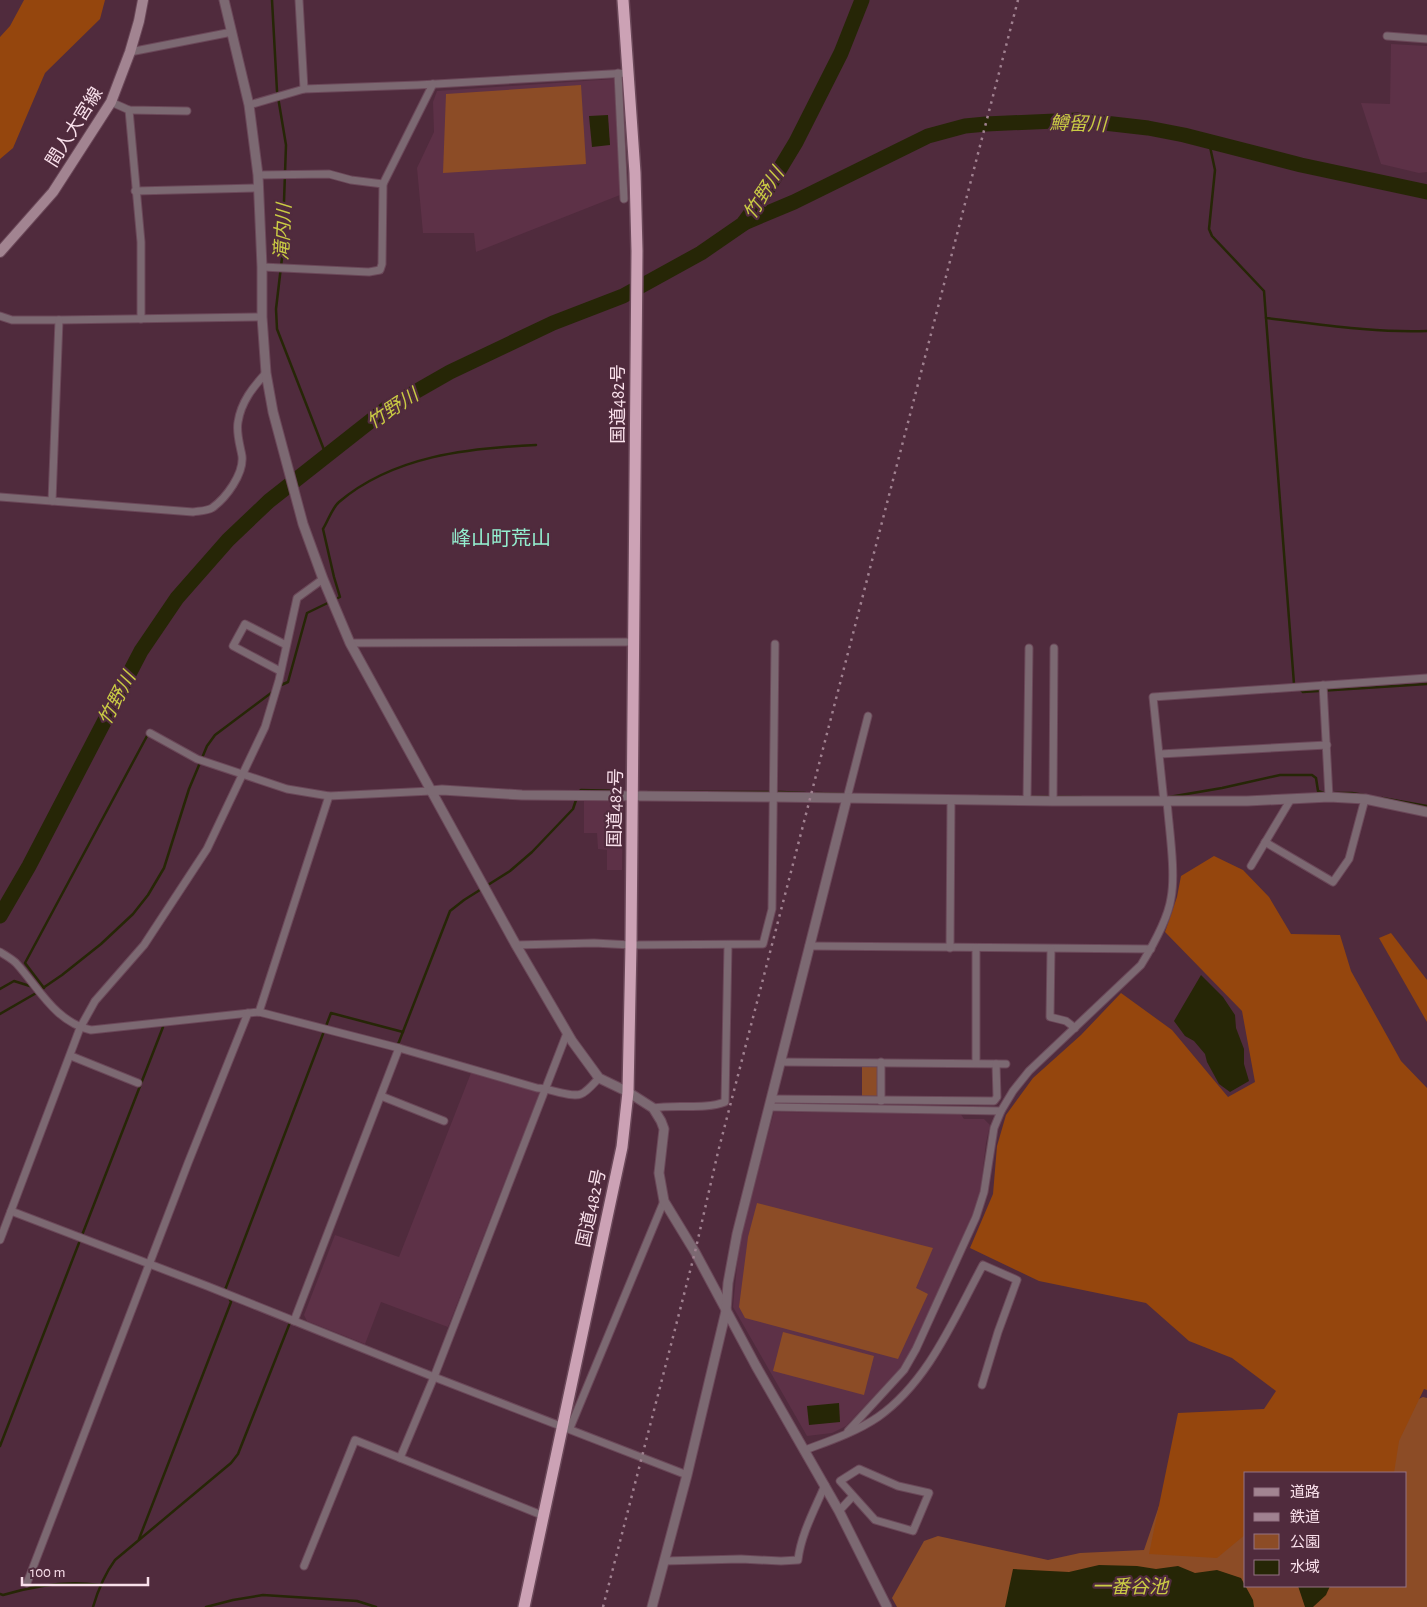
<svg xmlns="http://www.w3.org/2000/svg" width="1427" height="1607" font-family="'Alegreya Sans','Noto Sans JP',sans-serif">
<rect width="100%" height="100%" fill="#502b3d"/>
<g fill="#5d3147">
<path d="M1391,44l36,2v126l-8,1 -38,-9 -20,-61 29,1z"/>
<path d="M614,79l6,116 -144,57 -2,-19h-51l-6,-65 17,-36 -1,-30 4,-11z"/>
<path d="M584,799l39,1 -1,70h-15v-20l-9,-1 -1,-16h-13z"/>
<path d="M471,1073l69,18 -92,236 -67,-25 -16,42 -58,-23 -3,-6 31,-80 64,22z"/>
<path d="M774,1112l186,1 4,6h20l6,6 -4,18 -6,50 -8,23 -60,133 -12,19 -54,58 -14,7 -25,3 -74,-129 7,-72z"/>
</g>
<g fill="#8c4c26" fill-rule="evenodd">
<path d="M581,85l5,79 -143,9 3,-79z"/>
<path d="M878,1065v33h-16v-32z"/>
<path d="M757,1203l176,45 -17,40 12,6 -30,65 -153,-41 -6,-11 9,-70z"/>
<path d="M783,1332l91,24 -10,39 -91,-24z"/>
<path d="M1423,1397l4,1v209h-530l-5,-9 32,-57 14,-5 110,24 32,-7 64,-3 15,-44 205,-83zM1246,1473h160v113h-160z"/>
</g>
<g fill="#95460d">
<path d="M24,0h81l-5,19 -55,54 -32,75 -13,11v-122l10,-11z"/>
<path d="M1214,856l29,14 26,27 22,37 49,1 11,36 50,90 26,27v302l-3,-1 -25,52 -5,32h-148v61l-29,24 -68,-4 29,-141 86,-4 12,-18 -44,-33 -43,-17 -43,-38 -107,-22 -69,-33 23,-54 4,-48 9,-31 27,-37 48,-43 40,-42 51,37 56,67 27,-15 -13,-71 -77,-79 12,-35 4,-21z"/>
<path d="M1391,933l36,47v42l-48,-84z"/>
</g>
<g fill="#262606">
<path d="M608,115l2,30 -18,2 -3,-31z"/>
<path d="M1201,975l22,22 12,18 1,13 8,21v15l5,17 -19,11 -11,-8 -12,-22 -2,-8 -11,-13 -9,-5 -11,-15z"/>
<path d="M839,1403l1,19 -31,3 -2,-19z"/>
<path d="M1099,1565l38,1 19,3 22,-3 17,7 22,-3 24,8 12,22 1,7h-249l8,-38 56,3z"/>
<path d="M1298,1586h32l-4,9 -13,12h-8z"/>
</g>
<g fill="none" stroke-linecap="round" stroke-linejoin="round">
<g stroke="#262606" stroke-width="2.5">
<path d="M272,0l5,91 9,54 -4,113 -6,51 1,20 49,126"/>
<path d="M1209,142l6,28 -6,59 3,7 52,55 2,27c53,6 107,15 161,13"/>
<path d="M1266,318l28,366 2,1"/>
<path d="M279,686l9,-4 19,-69 33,-16 -6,-20 -11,-48c5,-8 9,-21 16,-27 54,-46 129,-54 197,-57"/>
<path d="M1300,689l3,3 124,-8"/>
<path d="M579,792l2,-2 39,1"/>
<path d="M648,792h133l24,1"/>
<path d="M816,793l30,1"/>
<path d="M1335,793h17l12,2"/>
<path d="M979,796l102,1"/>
<path d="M1169,797l53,-9 58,-13h32l4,3 2,13 6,2"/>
<path d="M1382,798l45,8"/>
<path d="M44,988l-19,-25 122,-227"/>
<path d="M0,989l14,-8 19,6"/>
<path d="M40,990l22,-15 39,-31 32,-30 15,-19 16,-27 25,-79 18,-43 8,-11 60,-45"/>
<path d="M0,1014l38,-22"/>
<path d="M397,1047l53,-136 14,-11 46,-29 22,-19 41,-43 4,-12"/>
<path d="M226,1293l-1,-3 106,-277 72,19"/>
<path d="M0,1446l163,-419"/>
<path d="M139,1539l92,-237 -2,-4"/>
<path d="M0,1594l3,1c30,-9 65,-15 96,-10"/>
<path d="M93,1607c5,-17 11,-32 22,-47l116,-97 7,-9 53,-134"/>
<path d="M206,1607l27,-7 30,-5 94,6 19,6"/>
</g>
<g stroke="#262606" stroke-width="15">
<path d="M744,223l50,-21 134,-66 37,-10 21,-2 92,-4 70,8 36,7 117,30 126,27"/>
<path d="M0,916l29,-50 112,-215 36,-53 51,-58 41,-39 118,-93 63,-36 103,-49 70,-27 78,-43 42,-29 21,-29 32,-53 45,-89 21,-53"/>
</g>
<defs>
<g id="minor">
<path d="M299,0l5,89 114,-4 210,-12"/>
<path d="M1387,36l40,3"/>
<path d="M130,52l102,-20"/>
<path d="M618,73l6,126"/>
<path d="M111,102l18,8 58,1"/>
<path d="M249,105l55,-16"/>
<path d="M129,110l12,132v77"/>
<path d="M258,175l71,-1 22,6 32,4"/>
<path d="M135,191l124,-3"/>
<path d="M262,267l107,5 11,-2 2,-6 1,-80 50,-100"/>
<path d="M0,316l12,4h47l203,-3"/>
<path d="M0,497l193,15c6,-1 14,-1 19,-4 14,-10 32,-34 30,-52 -2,-11 -6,-23 -4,-34 3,-20 15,-35 28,-49"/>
<path d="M52,501l7,-181"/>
<path d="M350,643l284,-1"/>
<path d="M280,671l-47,-25 12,-22 41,21"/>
<path d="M1323,685l6,112"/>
<path d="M150,733l47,26 90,30 42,7 102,-5"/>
<path d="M1160,754l167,-9"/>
<path d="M847,798l21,-82"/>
<path d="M1027,801l2,-153"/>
<path d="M1053,801l1,-153"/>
<path d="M1164,802l-11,-105c92,-6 183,-13 274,-19"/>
<path d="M1265,842l68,40 16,-23 16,-60"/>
<path d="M1251,866l40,-67"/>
<path d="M516,945l78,-2 37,2 132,-1 9,-35 3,-265"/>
<path d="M809,946l342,3"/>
<path d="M950,948l1,-148"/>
<path d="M1051,949l-1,68 16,4 9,7"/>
<path d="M0,952c5,3 12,7 16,11 23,25 39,59 75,67l168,-18 140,36 138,40c12,0 34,10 44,6 6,-2 13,-11 18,-16"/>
<path d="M259,1012l70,-216"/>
<path d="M71,1056l67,27"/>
<path d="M781,1062l225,2"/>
<path d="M881,1062v39"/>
<path d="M976,1063v-115"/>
<path d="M381,1096l63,25"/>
<path d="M771,1099l223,2 3,-4 -1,-33"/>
<path d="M769,1107l232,4 12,-20 16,-20 112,-106c11,-18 27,-46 30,-67 5,-26 -2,-69 -4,-97"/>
<path d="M653,1108c23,-4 51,2 72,-6l3,-157"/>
<path d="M11,1211l196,75 227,91 253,98"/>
<path d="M0,1240l80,-212 15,-27 49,-56 63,-96 58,-122 14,-47 18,-82 26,-19"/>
<path d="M294,1321l105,-273"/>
<path d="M570,1428l94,-227"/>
<path d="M848,1431l56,-61 12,-21 60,-132 8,-25 10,-64 7,-17"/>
<path d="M805,1450c24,-9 51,-18 73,-33 51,-36 76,-99 105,-152l34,15 -19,52 -16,53"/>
<path d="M400,1458l144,58"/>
<path d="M859,1469l39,17 31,7 -16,38 -38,-11 -35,-39z"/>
<path d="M839,1511l14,-15"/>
<path d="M664,1561l77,-2 40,2 17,-1c3,-26 17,-51 27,-75"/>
<path d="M304,1566l51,-126 45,18 34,-81 133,-344"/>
<path d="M27,1583l161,-420 60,-150"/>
</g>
<g id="tertiary">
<path d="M224,0l25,105 9,70 4,92v50l4,56 7,39 30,112 20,55 27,64 166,302 56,96 27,37 29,14 25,16 8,13 3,8 -5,44 5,28 31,51 61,114 83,145 48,96"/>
<path d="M431,791l11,-1 80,5 252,2 279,4h194l82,-4 36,2 62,13"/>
<path d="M652,1607l35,-132 39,-164 2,-28 9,-49 110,-436"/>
</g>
<path id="secondary" d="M0,252l53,-60 58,-90 19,-50 9,-31 4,-21"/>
<path id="trunk" d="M524,1607l98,-460 6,-55 3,-147 6,-694 -2,-78 -12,-173"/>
</defs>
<use href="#minor" stroke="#6b4859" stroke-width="9"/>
<use href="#tertiary" stroke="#6b4859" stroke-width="11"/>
<use href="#secondary" stroke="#6b4859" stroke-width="12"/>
<use href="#trunk" stroke="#6b4859" stroke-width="14"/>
<use href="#minor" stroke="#7c6972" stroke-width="7"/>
<use href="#tertiary" stroke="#7c6972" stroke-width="9"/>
<use href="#secondary" stroke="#a28491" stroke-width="10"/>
<use href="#trunk" stroke="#cca2b5" stroke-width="11"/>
<path stroke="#a08190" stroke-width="2.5" stroke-dasharray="2.5 5" stroke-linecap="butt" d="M603,1607l92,-355 23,-100 300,-1152"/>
</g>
<g text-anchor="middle" stroke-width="4.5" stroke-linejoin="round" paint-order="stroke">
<g font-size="18" fill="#f9e0eb" stroke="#502b3d">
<text transform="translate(74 127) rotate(-58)" y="6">間人大宮線</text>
<text transform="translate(618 404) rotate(-90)" y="6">国道482号</text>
<text transform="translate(615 808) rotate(-89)" y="6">国道482号</text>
<text transform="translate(591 1208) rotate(-78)" y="6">国道482号</text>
</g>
<g font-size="19" font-style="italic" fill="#cacb44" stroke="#502b3d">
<text transform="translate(1078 123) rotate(2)" y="7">鱒留川</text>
<text transform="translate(763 193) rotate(-57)" y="7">竹野川</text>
<text transform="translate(282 232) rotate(-87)" y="7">滝内川</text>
<text transform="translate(392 408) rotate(-33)" y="7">竹野川</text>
<text transform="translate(116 698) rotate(-62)" y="7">竹野川</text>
<text x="1130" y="1593">一番谷池</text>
</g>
<g font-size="20" fill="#94f0d0" stroke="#502b3d">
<text x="501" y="545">峰山町荒山</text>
</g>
</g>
<rect x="1244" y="1472" width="162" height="115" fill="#502b3d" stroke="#947383"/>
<rect x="1254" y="1488" width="25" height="8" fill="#a28491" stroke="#947383"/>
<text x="1290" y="1497" font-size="15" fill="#f9e0eb">道路</text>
<rect x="1254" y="1513" width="25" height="8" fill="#a08190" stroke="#947383"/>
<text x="1290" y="1522" font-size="15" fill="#f9e0eb">鉄道</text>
<rect x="1254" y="1534" width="25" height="15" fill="#8c4c26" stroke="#947383"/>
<text x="1290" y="1547" font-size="15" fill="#f9e0eb">公園</text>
<rect x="1254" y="1560" width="25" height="15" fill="#262606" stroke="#947383"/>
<text x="1290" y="1572" font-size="15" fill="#f9e0eb">水域</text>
<path d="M22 1577v8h126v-8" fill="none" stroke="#f9e0eb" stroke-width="2.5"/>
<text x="30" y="1577" font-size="15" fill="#f9e0eb" stroke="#502b3d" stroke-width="4" paint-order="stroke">100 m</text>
</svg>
